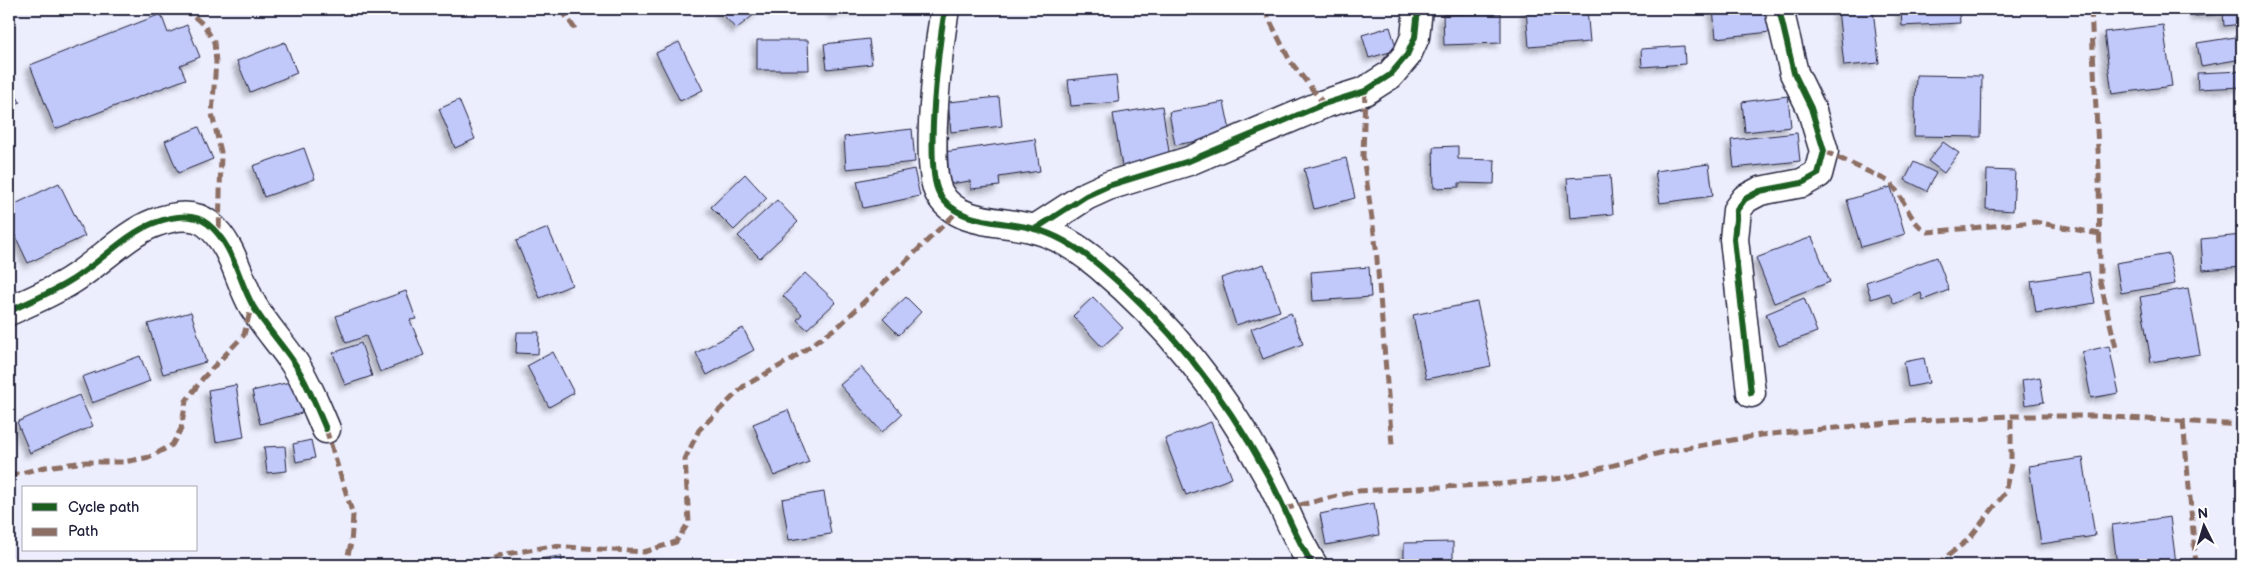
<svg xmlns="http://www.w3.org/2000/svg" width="2251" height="574" font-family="'Balsamiq Sans',sans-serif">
<defs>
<filter id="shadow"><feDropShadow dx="-4.5" dy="4.5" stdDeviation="2.5" flood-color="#0004"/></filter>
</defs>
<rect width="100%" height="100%" fill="#eceefe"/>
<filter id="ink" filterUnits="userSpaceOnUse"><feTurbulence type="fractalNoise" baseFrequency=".02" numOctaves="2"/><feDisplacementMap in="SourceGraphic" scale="10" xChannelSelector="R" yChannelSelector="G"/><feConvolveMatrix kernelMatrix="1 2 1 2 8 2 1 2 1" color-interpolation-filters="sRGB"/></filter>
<g filter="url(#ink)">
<g fill="#c1c8fa" stroke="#22223b" filter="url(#shadow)">
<path d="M718,9h43l-25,20z"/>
<path d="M832,9h30l-29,4z"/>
<path d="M1526,9h61l3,33 -61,5z"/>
<path d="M1713,9h54l3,23 -54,6z"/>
<path d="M1838,9h35l6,54 -35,3z"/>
<path d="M1901,9h58l1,14 -58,3z"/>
<path d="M2195,9h27l1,5 -28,2z"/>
<path d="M2242,9v15l-18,2 -1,-14z"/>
<path d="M1501,13v30l-57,2 -1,-30z"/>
<path d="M161,14l7,19 19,-8 13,32 -20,8 6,14 -131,50 -25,-64z"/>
<path d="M2163,25l9,61 -60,8 -8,-62z"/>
<path d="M1390,27l7,23 -28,8 -7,-23z"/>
<path d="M2242,36v23l-41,7 -4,-23z"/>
<path d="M869,39l3,25 -45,5 -3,-25z"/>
<path d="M757,40h51l1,30h-52z"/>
<path d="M285,42l12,31 -47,19 -13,-31z"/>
<path d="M679,42l24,48 -23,11 -24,-48z"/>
<path d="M1684,46l1,18 -43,3 -1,-18z"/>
<path d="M2242,71v16l-44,2 -1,-16z"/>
<path d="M1116,75l3,27 -48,4 -3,-26z"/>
<path d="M1916,75l66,1 -1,61 -67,-1z"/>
<path d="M9,84l11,18 -11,7z"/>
<path d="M1788,96l3,31 -46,5 -3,-30z"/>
<path d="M999,97l3,29 -51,6 -3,-30z"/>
<path d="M459,100l16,39 -20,9 -16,-39z"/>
<path d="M1224,102l7,33 -56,10 -6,-33z"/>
<path d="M1162,106l8,52 -48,8 -9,-52z"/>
<path d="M199,127l14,32 -35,14 -13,-32z"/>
<path d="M912,129l3,33 -69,7 -2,-32z"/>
<path d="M1797,133l3,28 -66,7 -3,-28z"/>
<path d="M1035,139l5,32 -41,6 1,9 -29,3 -1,-8 -21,3 -5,-32z"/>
<path d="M1943,142l16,11 -15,20 -16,-12z"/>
<path d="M1458,146v13l37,1 -1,24 -35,-1v4l-25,1 -1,-41z"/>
<path d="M304,148l11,31 -51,18 -11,-31z"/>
<path d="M1346,158l9,40 -41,11 -10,-40z"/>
<path d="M1914,162l22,11 -9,18 -22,-11z"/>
<path d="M1709,164l4,32 -53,7 -5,-32z"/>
<path d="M914,169l6,27 -57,12 -6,-27z"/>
<path d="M1987,170l28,1 -2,40 -27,-2z"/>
<path d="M745,174l22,24 -33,32 -23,-23z"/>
<path d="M1610,175l3,39 -43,4 -3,-40z"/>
<path d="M59,183l26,53 -57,27 -19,-40v-16z"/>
<path d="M1891,187l14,47 -44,13 -14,-47z"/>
<path d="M777,200l21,22 -38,36 -22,-22z"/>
<path d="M548,228l24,57 -32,13 -24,-57z"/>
<path d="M2242,235v32l-39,3 -2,-31z"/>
<path d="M1812,237l18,45 -56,21 -18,-45z"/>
<path d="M2169,254l6,30 -54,9 -5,-30z"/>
<path d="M1937,257l12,33 -26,10 -2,-7 -27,11 -5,-11 -18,6 -5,-17z"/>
<path d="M1264,264l16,47 -44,14 -15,-47z"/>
<path d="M1369,267l2,30 -58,4 -2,-29z"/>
<path d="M2089,272l6,31 -59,10 -5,-32z"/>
<path d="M805,273l31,29 -29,27 -10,-9 5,-6 -19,-18z"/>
<path d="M2188,288l12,66 -49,8 -11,-65z"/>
<path d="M406,291l10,28 -6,1 14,35 -44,17 -14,-36 -20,7 -10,-27z"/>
<path d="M906,297l15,15 -22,23 -16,-16z"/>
<path d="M1093,297l30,31 -21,19 -29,-31z"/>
<path d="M1804,298l13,34 -38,14 -13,-32z"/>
<path d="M1477,302l14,64 -65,13 -13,-64z"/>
<path d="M191,312l15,50 -43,12 -15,-50z"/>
<path d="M1291,313l12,31 -40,15 -12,-30z"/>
<path d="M743,328l11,22 -47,25 -11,-22z"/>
<path d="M517,332h22l-1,22 -22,-1z"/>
<path d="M361,343l11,33 -27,9 -12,-32z"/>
<path d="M2109,346l10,47 -28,5 -9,-46z"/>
<path d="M553,352l21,41 -25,14 -22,-41z"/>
<path d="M140,356l10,25 -58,22 -10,-26z"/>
<path d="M1924,358l5,25 -21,4 -4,-25z"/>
<path d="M861,367l41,47 -20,18 -42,-47z"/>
<path d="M2040,377l4,25 -19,3 -3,-25z"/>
<path d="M294,381l8,32 -42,11 -8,-33z"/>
<path d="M236,385l8,52 -28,5 -8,-52z"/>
<path d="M79,395l14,31 -63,27 -13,-31z"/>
<path d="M788,410l21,52 -35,14 -21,-52z"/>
<path d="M1211,422l21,56 -46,17 -21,-56z"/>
<path d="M311,440l4,18 -19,4 -3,-18z"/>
<path d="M285,446l2,25 -20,2 -3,-26z"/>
<path d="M2083,458l12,78 -54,8 -12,-78z"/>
<path d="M824,492l7,42 -42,6 -7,-41z"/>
<path d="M1374,503l5,32 -53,10 -6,-31z"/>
<path d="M2170,517l6,46 -13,2h-46l-5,-40z"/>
<path d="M1453,542v23h-49v-22z"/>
<path d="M561,556l2,9h-23l-1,-6z"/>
</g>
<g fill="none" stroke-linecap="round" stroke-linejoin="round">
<defs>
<g id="minor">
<path d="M945,9c-6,35 -21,156 -6,184 18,33 65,27 96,36 23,6 47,22 65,37 69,58 124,129 167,208 17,30 27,62 46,91"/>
<path d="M1035,229l51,-33 22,-10 81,-25 135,-57 41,-13 25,-16 17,-20 8,-18 3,-28"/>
<path d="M9,311c20,-9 42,-18 61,-30 27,-16 55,-47 84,-58 16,-6 39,-11 54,1 26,21 30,56 45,82 12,20 27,36 40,55 14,21 23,45 33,68"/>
<path d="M1751,393l-17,-154 3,-29 8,-11 15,-8 42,-8 16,-9 6,-23 -13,-43 -17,-35 -15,-64"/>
</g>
</defs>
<use href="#minor" stroke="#22223b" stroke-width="31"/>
<use href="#minor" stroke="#fff" stroke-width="28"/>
<g stroke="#8d6e63" stroke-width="5" stroke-dasharray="10 5" stroke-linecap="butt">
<path d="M125,9h9"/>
<path d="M166,9l25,5 13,11 10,17 2,20 -4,52 9,38 -2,84"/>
<path d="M561,9l14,20"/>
<path d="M1264,9l26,52 34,43"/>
<path d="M2091,9l8,160 1,112 17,71"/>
<path d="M1365,91l-2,65 13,91 16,198"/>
<path d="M1824,151l64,30c16,13 21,43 40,51l107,-10 65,12"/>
<path d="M2183,421l13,144"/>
<path d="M326,429l27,86 -2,29 -6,21"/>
<path d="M9,476l36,-9 41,-5h38l26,-5 22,-12 9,-16 5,-28 17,-23 41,-43 8,-31"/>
<path d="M1284,509l73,-18 144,-7 63,-6 100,-26 97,-17 138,-13 112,-6h85l146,9"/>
<path d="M480,565l21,-10 51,-9 92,6 32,-10 13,-20 -4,-63 14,-29 45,-44 48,-27 49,-35 117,-113"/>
<path d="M1936,565l33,-26 36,-46 6,-29v-48"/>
</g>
<defs>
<g id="cycleway">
<path d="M945,9c-6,35 -21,156 -6,184 18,33 65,27 96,36 23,6 47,22 65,37 69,58 124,129 167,208 17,30 27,62 46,91"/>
<path d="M1035,229l51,-33 22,-10 81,-25 135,-57 41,-13 25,-16 17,-20 8,-18 3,-28"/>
<path d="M9,311c20,-9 42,-18 61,-30 27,-16 55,-47 84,-58 16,-6 39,-11 54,1 26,21 30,56 45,82 12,20 27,36 40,55 14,21 23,45 33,68"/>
<path d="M1751,393l-17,-154 3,-29 8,-11 15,-8 42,-8 16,-9 6,-23 -13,-43 -17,-35 -15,-64"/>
</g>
</defs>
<use href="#cycleway" stroke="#fff" stroke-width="9"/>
<use href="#cycleway" stroke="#1b5e20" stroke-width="6"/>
</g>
</g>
<rect width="2251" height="574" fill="none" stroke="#fff" stroke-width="30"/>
<rect x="15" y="15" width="2221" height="544" fill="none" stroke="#22223b" stroke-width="2" filter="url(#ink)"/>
<rect x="22" y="486" width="175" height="65" fill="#ffffff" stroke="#a7a7b1"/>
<rect x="32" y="503" width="25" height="8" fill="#1b5e20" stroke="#a7a7b1"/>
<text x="68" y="512" font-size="15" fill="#22223b">Cycle path</text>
<rect x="32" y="528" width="25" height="8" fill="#8d6e63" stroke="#a7a7b1"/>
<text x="68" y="536" font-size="15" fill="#22223b">Path</text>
<g transform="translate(2204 526) rotate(355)" stroke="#ffffff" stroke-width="4" paint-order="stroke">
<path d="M0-4L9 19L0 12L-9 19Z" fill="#22223b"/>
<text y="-8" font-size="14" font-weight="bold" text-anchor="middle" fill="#22223b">N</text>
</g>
</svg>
